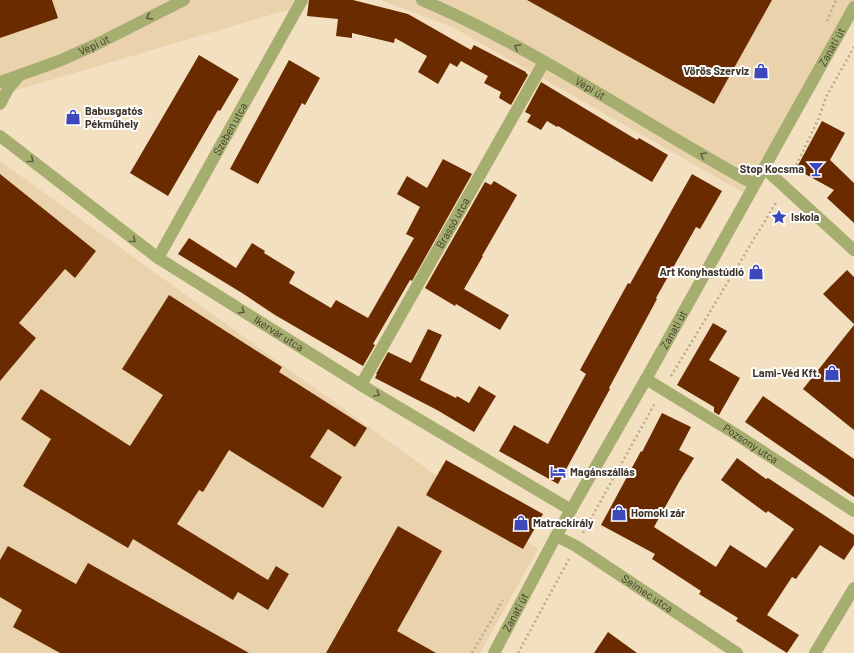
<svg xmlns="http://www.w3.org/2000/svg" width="854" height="653" font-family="Barlow,sans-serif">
<rect width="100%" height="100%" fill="#f3e0c0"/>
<g fill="#e9d2ac">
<path d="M0,0h321l-321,95z"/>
<path d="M381,0h473v5l-103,192 -299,-170z"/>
<path d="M0,161l538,388 -58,104h-480z"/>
</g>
<g fill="#6a2b01">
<path d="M0,0h52l6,18 -58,20z"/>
<path d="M309,0h44l55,14 63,36 3,-5 52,27v1l2,2 -17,30 -12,-7 2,-6 -17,-9 4,-7 -27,-15 -4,6 -7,-4 -12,21 -20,-12 9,-16 -32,-18 -1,5 -42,-10v5l-16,-2 2,-17 -31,-3z"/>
<path d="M527,0h245l-58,104z"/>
<path d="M199,55l40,24 -19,32 -2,-1 -50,86 -38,-23z"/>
<path d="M289,60l31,18 -15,27 -3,-2 -44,81 -28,-15z"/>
<path d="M541,82l96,58 2,-2 29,17 -16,27 -94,-56 -1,1 -10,-6 -6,9 -14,-8 4,-7 -6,-3z"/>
<path d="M822,121l23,12 -15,27 24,23v40l-27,-25 7,-8 -38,-21z"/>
<path d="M443,159l29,15 -60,107 -2,-1 -37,64 2,1 -12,21 -88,-51 -33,-22 -64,-39 11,-16 47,30 16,-25 13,8 -1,2 31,19 -6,11 42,25 5,-8 32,18 46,-80 -8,-4 14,-27 -23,-13 10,-18 20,12z"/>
<path d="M0,174l96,77 -21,27 -10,-9 -46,54 17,15 -36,43z"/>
<path d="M692,174l30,17 -22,38 -4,-2 -40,71 1,1 -48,89 1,1 -52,95 -59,-33 15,-26 34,19 38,-70 -6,-4 48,-87 2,1z"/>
<path d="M494,181l23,14 -35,61h1l-19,33 45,26 -9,15 -44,-26 -1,2 -30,-18 60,-106 6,3z"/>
<path d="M847,270l7,7v47l-31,-30z"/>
<path d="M169,295l113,72 -3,5 88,56 -12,19 -27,-18 -18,28 32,20 -19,31 -94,-58 -26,42 -4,-2 -22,34 91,56 8,-14 13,8 -21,36 -30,-18 -5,8 -100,-61 -5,9 -105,-62 28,-47 -30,-20 20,-30 89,57 33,-51 -41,-26z"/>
<path d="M713,323l14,8 -18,29 31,18 -21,37 -5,-3v-5l-37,-22z"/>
<path d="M854,325v105l-51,-41z"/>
<path d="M428,329l14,6 -22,45 36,18 1,-2 12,7 10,-17 17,10 -22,36 -37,-22 -62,-32 2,-4h-1l12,-22 23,11z"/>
<path d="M763,396l91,63v38l-109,-75z"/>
<path d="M662,413l29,14 -12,23 15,8 -15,24 -25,45 62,40 14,-22 36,23 28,-39 -26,-18 -2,2 -45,-33 16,-22 29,21 2,-1 86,57v10l-10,15 -24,-15 -24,34 -4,-2 -25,38 32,20 -12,18 -51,-32 2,-3 -39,-24 2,-3 -49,-32 3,-5 -54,-29 40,-74 1,1z"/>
<path d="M446,460l97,54 -20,35 -97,-54z"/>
<path d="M398,526l44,25 -45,80 39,22h-110z"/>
<path d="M8,546l68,38 12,-21 161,90h-189l-47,-26 9,-17 -22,-13v-37z"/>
<path d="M608,632l29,21h-43z"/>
</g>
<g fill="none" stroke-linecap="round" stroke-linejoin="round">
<g stroke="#b9aa90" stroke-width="2.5" stroke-dasharray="2 3" stroke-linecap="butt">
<path d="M827,21l9,-21"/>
<path d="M792,174l26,-54 8,-23 28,-50"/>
<path d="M671,376l106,-175"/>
<path d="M583,533l72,-130"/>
<path d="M472,653l31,-53"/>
<path d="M518,653l51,-94"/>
</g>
<g stroke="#a5ae6f" stroke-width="12">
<path id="s1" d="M422,0c117,50 221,124 332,184"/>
<path id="s2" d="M0,82l59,-21 36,-16 89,-45"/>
<path d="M0,104l8,-15 10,-12"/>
<path id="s3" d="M0,136l158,122 203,127 210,125"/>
<path d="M764,168l90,82"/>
<path id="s4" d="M158,258l144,-258"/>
<path id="s5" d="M646,379l88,54 120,78"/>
<path id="s6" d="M361,385l183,-323"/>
<path id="s7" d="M556,536l20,10 161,107"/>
<path id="s8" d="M494,653l62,-117 90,-157 208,-372"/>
<path d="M815,653l39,-65"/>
</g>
</g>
<defs><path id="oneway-chevron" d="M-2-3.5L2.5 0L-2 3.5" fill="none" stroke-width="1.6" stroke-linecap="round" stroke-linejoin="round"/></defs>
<g stroke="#615f41">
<use href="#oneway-chevron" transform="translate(149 17) rotate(152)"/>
<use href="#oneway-chevron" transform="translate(517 47) rotate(-151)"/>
<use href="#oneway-chevron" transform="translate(703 155) rotate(-150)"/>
<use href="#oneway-chevron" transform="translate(31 160) rotate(38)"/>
<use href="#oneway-chevron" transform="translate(133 240) rotate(38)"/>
<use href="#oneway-chevron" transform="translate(242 311) rotate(32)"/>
<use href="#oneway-chevron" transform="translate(377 394) rotate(31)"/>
</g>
<defs>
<symbol id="shop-bare" viewBox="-9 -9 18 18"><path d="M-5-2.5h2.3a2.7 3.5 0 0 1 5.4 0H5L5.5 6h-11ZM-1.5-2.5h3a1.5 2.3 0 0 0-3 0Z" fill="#3c48bc" stroke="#fff" stroke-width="2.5" paint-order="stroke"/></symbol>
<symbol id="bar-bare" viewBox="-9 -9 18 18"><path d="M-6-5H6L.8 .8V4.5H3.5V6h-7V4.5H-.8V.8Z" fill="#3c48bc" stroke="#fff" stroke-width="2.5" paint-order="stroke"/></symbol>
<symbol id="sight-bare" viewBox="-9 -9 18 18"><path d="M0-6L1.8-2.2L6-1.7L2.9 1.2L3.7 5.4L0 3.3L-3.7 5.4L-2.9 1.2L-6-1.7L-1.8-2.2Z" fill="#3c48bc" stroke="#fff" stroke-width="2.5" paint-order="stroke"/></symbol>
<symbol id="hotel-bare" viewBox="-9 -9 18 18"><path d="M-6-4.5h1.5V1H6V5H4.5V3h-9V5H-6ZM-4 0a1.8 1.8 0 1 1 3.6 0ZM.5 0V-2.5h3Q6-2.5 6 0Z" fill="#3c48bc" stroke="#fff" stroke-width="2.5" paint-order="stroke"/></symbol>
</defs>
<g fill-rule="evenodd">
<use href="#shop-bare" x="750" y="60" width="22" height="22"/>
<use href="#shop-bare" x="62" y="106" width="22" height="22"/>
<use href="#bar-bare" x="805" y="158" width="22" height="22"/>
<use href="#sight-bare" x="768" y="206" width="22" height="22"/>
<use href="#shop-bare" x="745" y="261" width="22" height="22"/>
<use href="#shop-bare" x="821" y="362" width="22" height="22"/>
<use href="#hotel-bare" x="547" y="461" width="22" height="22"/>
<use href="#shop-bare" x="608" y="502" width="22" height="22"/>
<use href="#shop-bare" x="510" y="512" width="22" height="22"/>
</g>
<g text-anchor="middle" stroke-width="4" stroke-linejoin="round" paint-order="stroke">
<g font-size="11" fill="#3c3428" stroke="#fff">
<text dy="4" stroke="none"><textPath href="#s2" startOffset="101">Vépi út</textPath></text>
<text dy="4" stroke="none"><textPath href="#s8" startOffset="694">Zanati út</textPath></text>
<text dy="4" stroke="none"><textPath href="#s1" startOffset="190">Vépi út</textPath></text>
<text dy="4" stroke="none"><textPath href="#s4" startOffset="148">Szeben utca</textPath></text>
<text dy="4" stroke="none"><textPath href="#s6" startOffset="186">Brassó utca</textPath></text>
<text dy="4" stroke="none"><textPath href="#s8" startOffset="370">Zanati út</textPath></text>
<text dy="4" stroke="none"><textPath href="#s3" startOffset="342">Ikervár utca</textPath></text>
<text dy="4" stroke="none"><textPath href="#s5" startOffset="123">Pozsony utca</textPath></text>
<text dy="4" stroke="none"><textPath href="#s7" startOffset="108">Selmec utca</textPath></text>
<text dy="4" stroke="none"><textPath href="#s8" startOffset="46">Zanati út</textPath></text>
</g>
<g font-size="11" font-weight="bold" fill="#3c3428" stroke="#fff" text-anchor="start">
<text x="749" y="75" text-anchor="end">Vörös Szerviz</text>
<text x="85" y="115">Babusgatós<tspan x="85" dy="13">Pékműhely</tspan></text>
<text x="804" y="173" text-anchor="end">Stop Kocsma</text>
<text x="791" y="221">Iskola</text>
<text x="744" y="276" text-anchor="end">Art Konyhastúdió</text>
<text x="820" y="377" text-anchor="end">Lami-Véd Kft.</text>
<text x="570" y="476">Magánszállás</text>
<text x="631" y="517">Homoki zár</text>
<text x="533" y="527">Matrackirály</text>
</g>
</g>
</svg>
